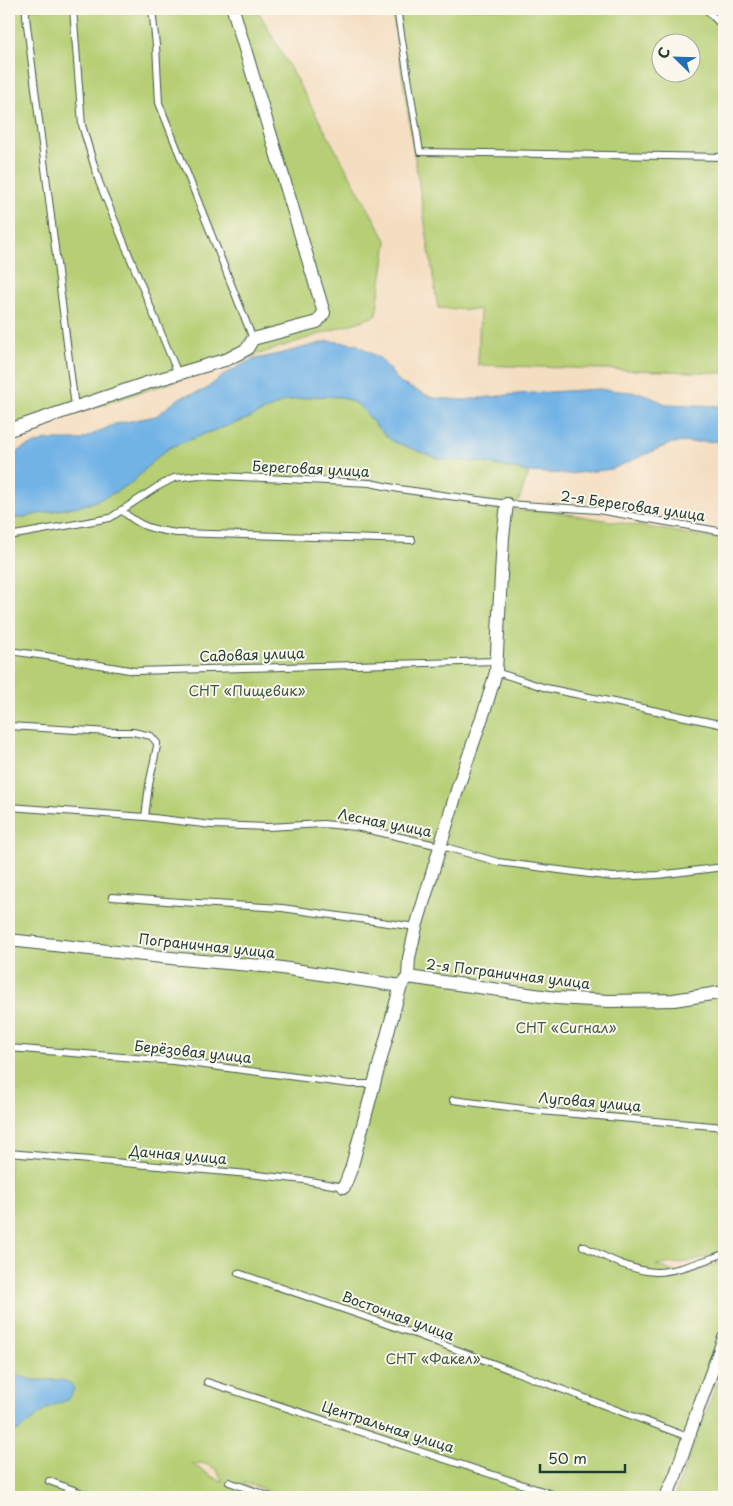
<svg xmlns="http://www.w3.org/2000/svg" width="733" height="1506" font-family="'Playpen Sans',sans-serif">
<rect width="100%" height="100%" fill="#fbf7ec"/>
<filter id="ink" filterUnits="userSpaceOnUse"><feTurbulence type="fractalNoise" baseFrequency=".02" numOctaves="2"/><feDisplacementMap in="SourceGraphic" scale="10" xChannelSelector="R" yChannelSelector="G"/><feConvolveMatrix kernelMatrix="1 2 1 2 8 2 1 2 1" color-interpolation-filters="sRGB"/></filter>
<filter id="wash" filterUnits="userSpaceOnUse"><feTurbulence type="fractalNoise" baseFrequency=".0096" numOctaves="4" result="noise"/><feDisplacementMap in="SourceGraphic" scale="20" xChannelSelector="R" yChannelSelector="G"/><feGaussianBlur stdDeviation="1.12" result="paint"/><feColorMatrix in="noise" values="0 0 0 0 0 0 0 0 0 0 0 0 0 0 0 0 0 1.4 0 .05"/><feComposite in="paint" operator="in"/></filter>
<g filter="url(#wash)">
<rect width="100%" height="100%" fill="#f4dec1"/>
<g fill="#b6cf74" stroke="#6a8654" fill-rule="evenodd">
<path d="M9,9h248l130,233 -11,74 -367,119z"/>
<path d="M392,9h332v364l-246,-8 2,-55 -42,-2zM660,42h30v30h-30z"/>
<path d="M316,396l26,1 17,8 19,23 14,13 93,22 44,9 -14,39h35l174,29v644l-4,1 4,2v65l-36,10 -32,3 26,10 25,-7 17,-8v71l-53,145 -8,16 -5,5h-373l-41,-15v2l20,13h-255v-977l79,-16 22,-9 23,-13 22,-23 14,-11 38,-15 40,-14 38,-18zM203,1463l13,6 7,12 -7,-2 -24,-15z"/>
<path d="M724,1364v133h-50z"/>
</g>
<g fill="#72b3e6" stroke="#48788d">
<path d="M329,341l27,3 25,15 19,24 33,15 31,2 53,-6 81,-5 43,4 25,11 58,2v35l-52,2 -60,26 -43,5 -40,-2 -44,-9 -46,-4 -47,-18 -14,-13 -19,-23 -17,-8 -26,-1 -31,5 -38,18 -40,14 -38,15 -14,11 -22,23 -23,13 -22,9 -79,16v-62l14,-10 24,-8h34l34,-16 41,-8 25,-19 24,-7 20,-16 26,-14 32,-7z"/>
<path d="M9,1374c10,-1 17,6 27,6 10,1 20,-2 29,1 5,1 7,4 9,8l-3,6 -4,5 -18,7 -31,24 -9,3z"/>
</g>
</g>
<g filter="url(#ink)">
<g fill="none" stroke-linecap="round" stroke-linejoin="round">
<defs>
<g id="service">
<path d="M26,9v8l49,390"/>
<path d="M73,9l9,116 17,57 79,192"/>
<path d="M152,9l4,36 3,58 94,236"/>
<path d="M397,9l23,143 304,5"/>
<path d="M706,9l18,19"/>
<path d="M121,510c21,18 30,19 56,23l235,7"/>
<path d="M9,536l101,-18 47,-31 17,-9 25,-3 171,8 29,6 108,15 91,6 126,22"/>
<path d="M9,651l37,5 89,15 362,-10"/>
<path d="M496,672l50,16 178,37"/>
<path d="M9,726l100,6h24l18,4 6,7v3l-8,39 -4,32"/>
<path d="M9,807l136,10 67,8 56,2 55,-3 33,3 93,21 49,14 114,15 46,-2 66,-8"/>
<path d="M112,897l68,5 102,6 134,19"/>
<path d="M9,1048l164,13 177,23h25"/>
<path d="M453,1100l87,11 184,16"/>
<path d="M9,1153l229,20 66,7 40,7"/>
<path d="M583,1246c22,11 48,25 73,26 20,0 49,-12 68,-18"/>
<path d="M238,1273l177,61 273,103"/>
<path d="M207,1382l354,115"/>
<path d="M49,1481l44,16"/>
<path d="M229,1482l42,15"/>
</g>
<g id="minor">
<path d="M9,430l141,-48 78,-23 19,-10 6,-10 64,-17 7,-9 -91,-304"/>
<path d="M9,940l171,19 95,8 126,19"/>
<path d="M408,977l148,21 53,3 65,-1 50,-8"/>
<path d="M344,1187l7,-18 46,-170 4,-13 7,-9 1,-19 7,-31 42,-140 28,-81 10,-34 7,-135 4,-33"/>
<path d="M666,1497l10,-23 22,-65 26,-71"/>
</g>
</defs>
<use href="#service" stroke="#3f5549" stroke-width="8"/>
<use href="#minor" stroke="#3f5549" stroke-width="14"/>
<use href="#service" stroke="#fff" stroke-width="6"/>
<use href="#minor" stroke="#fff" stroke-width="12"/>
</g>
</g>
<g text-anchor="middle" stroke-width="4" stroke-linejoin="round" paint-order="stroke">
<g font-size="14" fill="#1f3d34" stroke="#fbf7ec">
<text transform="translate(311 469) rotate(3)" y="5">Береговая улица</text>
<text transform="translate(633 506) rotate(8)" y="5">2-я Береговая улица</text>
<text transform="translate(252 655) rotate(-2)" y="5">Садовая улица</text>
<text transform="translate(385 823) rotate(11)" y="5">Лесная улица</text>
<text transform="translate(207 946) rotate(6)" y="5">Пограничная улица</text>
<text transform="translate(508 974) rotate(7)" y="5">2-я Пограничная улица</text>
<text transform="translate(193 1052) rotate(6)" y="5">Берёзовая улица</text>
<text transform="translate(590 1102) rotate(5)" y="5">Луговая улица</text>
<text transform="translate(178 1155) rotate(5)" y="5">Дачная улица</text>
<text transform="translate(398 1316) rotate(20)" y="5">Восточная улица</text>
<text transform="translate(388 1427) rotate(18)" y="5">Центральная улица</text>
</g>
<g font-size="14" fill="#3d5a41" stroke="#fbf7ec">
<text x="247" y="696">СНТ «Пищевик»</text>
<text x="566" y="1033">СНТ «Сигнал»</text>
<text x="433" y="1364">СНТ «Факел»</text>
</g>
</g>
<rect width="733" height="1506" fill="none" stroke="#fbf7ec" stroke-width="30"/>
<g transform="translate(676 58) rotate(293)"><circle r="24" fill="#fbf7ec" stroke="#a3ada2"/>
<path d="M0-4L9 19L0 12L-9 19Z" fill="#1f6fb2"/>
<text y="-8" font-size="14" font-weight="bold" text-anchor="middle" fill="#1f3d34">С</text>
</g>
<path d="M540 1464v8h85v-8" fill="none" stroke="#1f3d34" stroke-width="2.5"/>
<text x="548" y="1464" font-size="15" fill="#1f3d34" stroke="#fbf7ec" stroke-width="4" paint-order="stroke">50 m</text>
</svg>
